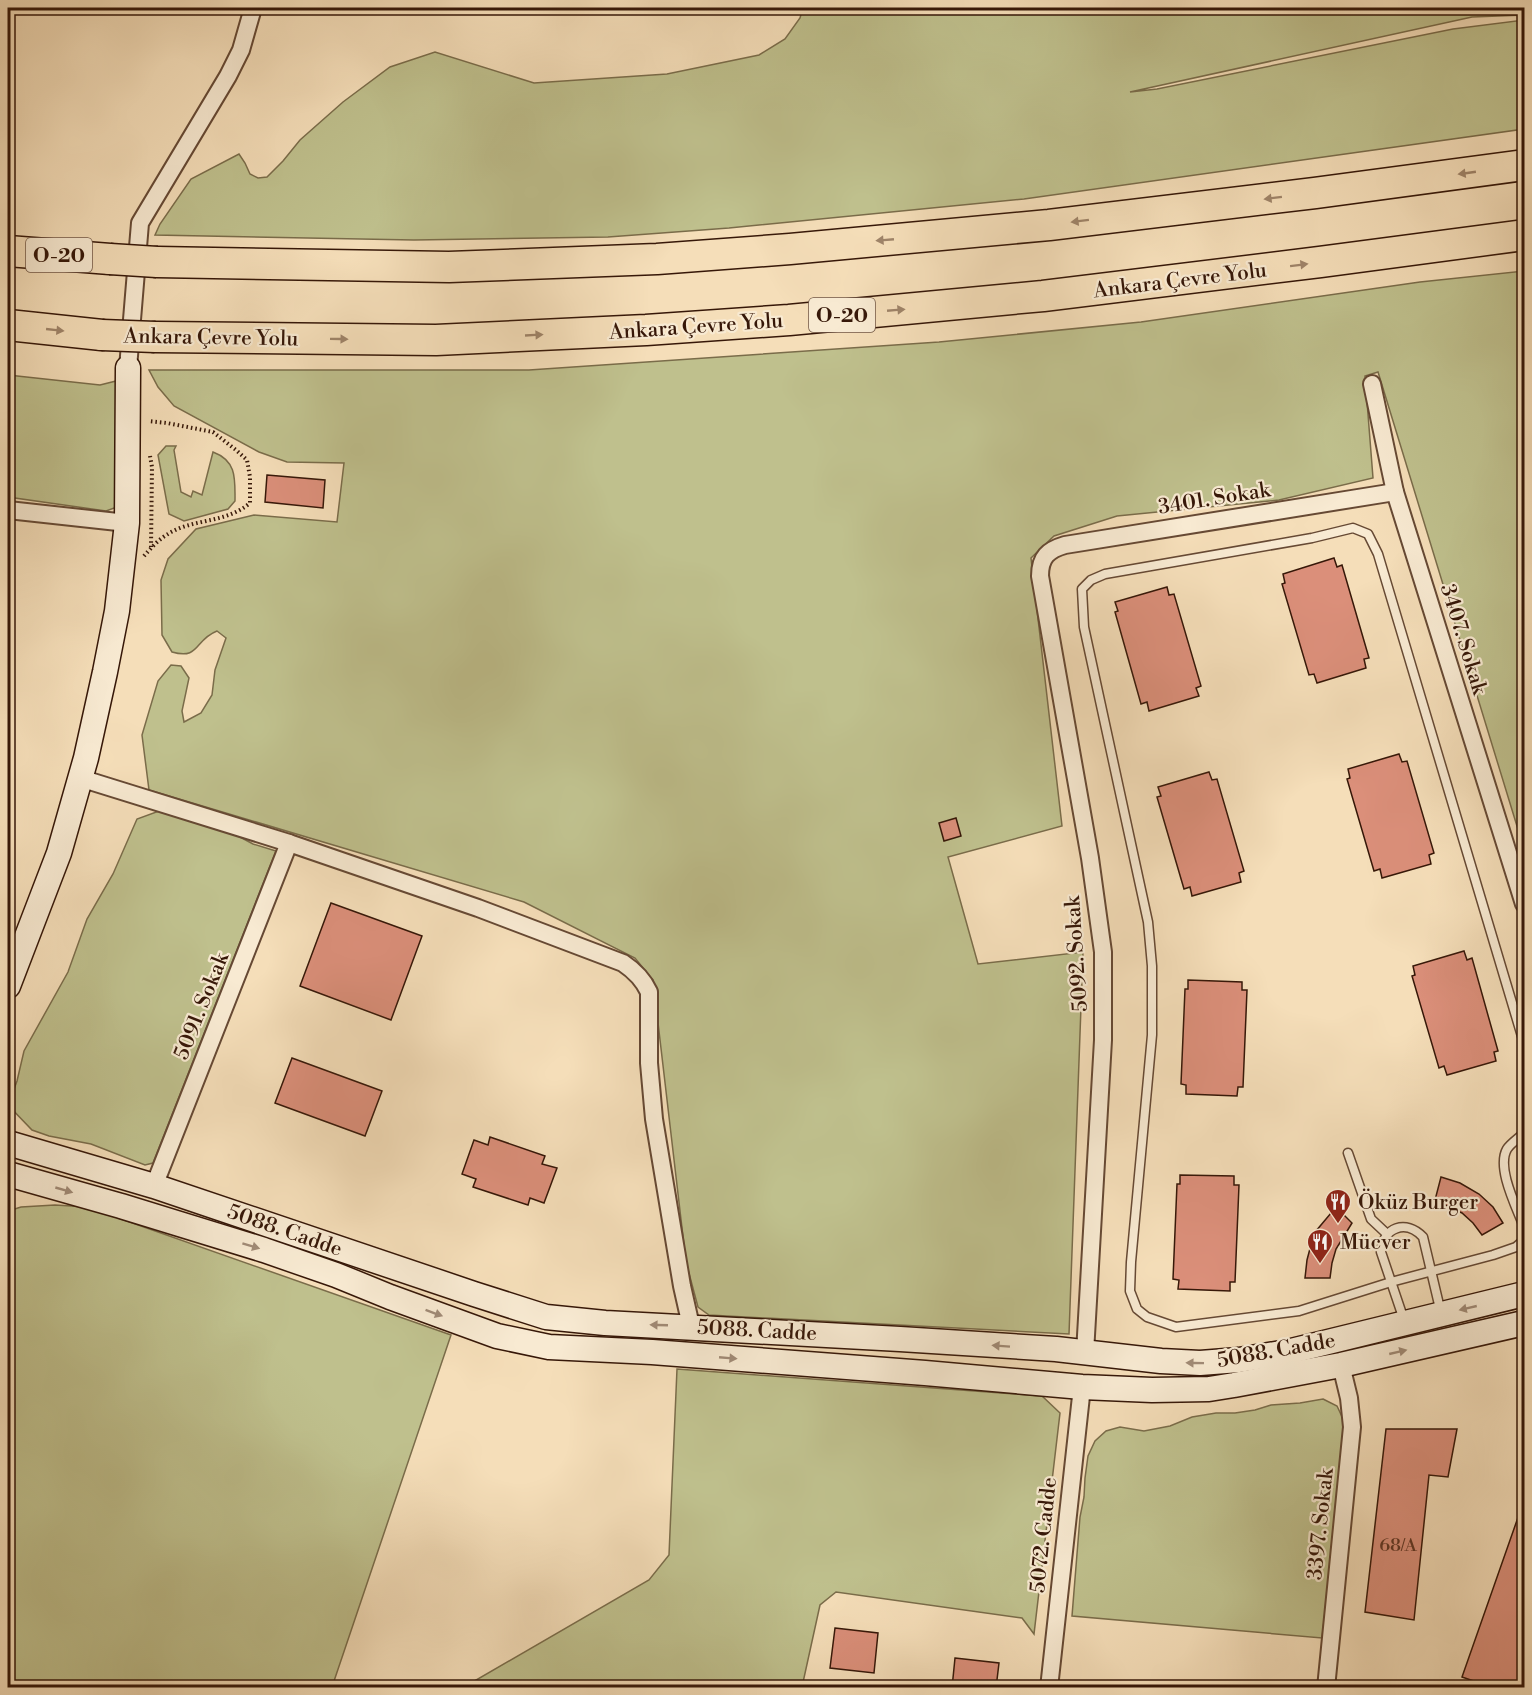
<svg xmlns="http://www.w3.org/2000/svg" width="1532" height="1695" font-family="'Libre Bodoni',serif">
<rect width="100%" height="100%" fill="#f5deb9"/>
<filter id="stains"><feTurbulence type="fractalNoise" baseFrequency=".00333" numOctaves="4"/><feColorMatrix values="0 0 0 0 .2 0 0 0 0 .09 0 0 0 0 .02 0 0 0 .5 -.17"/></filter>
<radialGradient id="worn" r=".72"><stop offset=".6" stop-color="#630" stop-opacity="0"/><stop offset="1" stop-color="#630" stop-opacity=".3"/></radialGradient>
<g fill="#bfc08d" stroke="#7a6c4a" stroke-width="1.5">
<path d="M803,8h721v7l-52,2 -342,75 27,-3 296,-60 71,-9v109l-500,70 -295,29 -121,9 -194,3 -259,-5 5,-11 31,-45 48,-25 6,9 5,11 8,4 9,-1 16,-16 17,-21 43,-38 47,-35 45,-15 99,31 133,-9 92,-19 26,-16 15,-21z"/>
<path d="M1524,271v578l-146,-477 -13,4 8,102 -94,22 -162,16 -63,20 -23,22 31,268 -114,31 30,107 105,-12 -14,382 -360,-19 -11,-8 -12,-45 -33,-282 -18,-22 -111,-56 -375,-112 -7,-55 16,-54 13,-16 10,1 8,12 -7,33 2,11 17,-9 11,-18 3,-25 11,-32 -9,-7c-23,9 -17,29 -45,21l-10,-17 -1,-55 7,-21 28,-30 58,-14 83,7 7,-59 -57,-1 -28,-10 -85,-46 -16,-19 -9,-17h380l410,-28 202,-20 279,-40z"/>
<path d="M8,375l92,10 16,-4 1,126 -11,4 -98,-14z"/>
<path d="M166,446h10l-2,4 7,42 10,5 2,-6 9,4 11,-43c24,9 22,27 22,49l-7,8 -44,12 -15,-7 -11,-59z"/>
<path d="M159,811l55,12 39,21 23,7 -123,312 -8,2 -54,-21 -42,-8 -17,-6 -24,-25 9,-24 7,-30 44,-79 19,-53 26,-45 24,-55z"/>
<path d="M55,1205l32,2 364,128 -119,352 -324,1v-477l13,-4z"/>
<path d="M677,1369l365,27 18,17 -26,221 -12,-16 -186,-26 -16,13 -18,82h-338l185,-107 20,-25z"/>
<path d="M1323,1399l14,7 7,15 -14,149 -8,68 -250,-22 8,-99 4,-20 1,-19 3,-22 7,-15 11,-10 14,-4 24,4 26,-5 22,-9 24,-4h19l20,-3 16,-5 29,-2z"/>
</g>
<g fill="#db8f7a" stroke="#361708" stroke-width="1.5">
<path d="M267,475l58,5 -2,28 -58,-6z"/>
<path d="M1334,558l3,9 5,-2 27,93 -5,1 2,9 -49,15 -3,-9 -5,1 -27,-91 3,-1 -2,-9z"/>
<path d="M1167,587l2,8 5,-1 27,92 -5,2 3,8 -50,15 -2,-9 -6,2 -26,-92 3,-1 -3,-9z"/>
<path d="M1399,754l3,8 5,-1 27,92 -5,2 2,9 -49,14 -2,-9 -6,2 -27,-92 3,-1 -2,-9z"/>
<path d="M1209,772l3,8 5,-1 27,92 -5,2 2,9 -49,14 -2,-9 -6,2 -27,-92 4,-1 -3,-9z"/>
<path d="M956,818l5,18 -17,5 -5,-18z"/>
<path d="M331,903l91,33 -31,84 -91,-34z"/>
<path d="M1464,951l3,9 5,-2 26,93 -4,1 2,9 -49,14 -3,-9 -5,2 -27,-92 3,-1 -2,-9z"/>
<path d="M1188,980l54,2v8h5l-4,97h-5l-1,9 -51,-2v-9l-5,-1 4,-95h3z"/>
<path d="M292,1058l90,33 -17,45 -90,-33z"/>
<path d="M490,1137l55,19 -3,8 15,4 -13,35 -14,-5 -2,7 -55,-18 3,-8 -14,-5 12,-34 14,5z"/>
<path d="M1180,1175l54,1v9h5l-4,97h-5v9l-52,-2 1,-9 -6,-1 4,-95h3z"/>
<path d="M1441,1177l19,6 19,11 14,13 10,16 -21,12 -9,-12 -11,-10 -27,-13z"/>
<path d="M1336,1207l16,16 -16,26 -4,14 -2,15h-25l2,-18 5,-19 4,-10z"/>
<path d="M1386,1429h71l-9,48 -19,-2 -15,145 -49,-8z"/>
<path d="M1522,1506l2,1v181h-30l-32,-11z"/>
<path d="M835,1628l43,5 -4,40 -44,-5z"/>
<path d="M955,1658l44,5 -3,25h-44z"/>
</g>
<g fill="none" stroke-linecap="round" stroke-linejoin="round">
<defs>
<g id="lane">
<path d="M1524,1043l-146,-489 -10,-20 -15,-6 -41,10 -207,36 -14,6 -9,9 2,38 64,295 4,44v69l-21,227 -1,29 7,18 10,8 29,10 123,-16 92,-29 102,-27 23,-8 8,-7v-8"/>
<path d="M1524,1133c-5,5 -13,10 -17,16 -11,19 10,59 17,78"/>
<path d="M1348,1153l23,66 16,15"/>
<path d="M1405,1323l-24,-71c2,-25 25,-33 42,-15l18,76"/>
</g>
<g id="street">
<path d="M128,368l12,-145 88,-147 13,-26 12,-42"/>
<path d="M1372,384l23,108 129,412"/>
<path d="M8,510l119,13"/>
<path d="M80,778l209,65 189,65 145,55c12,8 20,16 26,29v71l5,56 28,167 9,40"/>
<path d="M154,1186l135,-343"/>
<path d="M1085,1353l18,-313v-88l-13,-94 -50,-282c0,-19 8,-26 25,-31l330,-53"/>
<path d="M1049,1688l33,-301"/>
<path d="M1326,1688l26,-261 -3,-29 -8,-33"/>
</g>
<g id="secondary">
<path d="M8,986l51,-133 27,-95 19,-86 12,-61 10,-88 1,-155"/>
<path d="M8,1143l146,43 320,108 72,23 59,6 295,16 156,10 105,12 39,2 39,-3 48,-8 237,-58"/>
<path d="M8,1174l113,32 143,44 72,25 54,22 107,39 52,11 103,5 273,21 157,14 70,3 57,-1 25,-4 107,-20 183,-42"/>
</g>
<g id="highway">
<path d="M8,251l102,8"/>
<path d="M157,262l292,5 208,-8 133,-10 259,-24 266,-32 209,-28"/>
<path d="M8,325l94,10"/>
<path d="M155,337l281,3 210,-10 143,-10 254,-24 277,-34 204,-27"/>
</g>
</defs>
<use href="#lane" stroke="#664934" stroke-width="11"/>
<use href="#street" stroke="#664934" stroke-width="20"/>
<use href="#secondary" stroke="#361708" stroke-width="27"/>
<use href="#highway" stroke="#361708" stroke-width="33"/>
<g stroke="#361708" stroke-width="4" stroke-dasharray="1.5 3" stroke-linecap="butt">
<path d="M150,456l2,11 -1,80"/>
<path d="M144,556c7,-8 15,-17 24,-22 25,-16 57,-10 82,-31v-26l-3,-17 -11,-10 -23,-18 -46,-9 -19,-2"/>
</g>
<use href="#lane" stroke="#f8ead2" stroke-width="8"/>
<use href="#street" stroke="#f8ead2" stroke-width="16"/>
<use href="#secondary" stroke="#f8ead2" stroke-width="24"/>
<use href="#highway" stroke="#f5deb9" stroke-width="30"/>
<defs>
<g id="highway-bridge">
<path d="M110,259l47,3"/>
<path d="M102,335l53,2"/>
</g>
</defs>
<use href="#highway-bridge" stroke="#361708" stroke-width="33" stroke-linecap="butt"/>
<use href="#highway-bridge" stroke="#f5deb9" stroke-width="30"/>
</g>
<defs><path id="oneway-solid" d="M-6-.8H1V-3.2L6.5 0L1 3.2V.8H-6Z" transform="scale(1.5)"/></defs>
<g fill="#9f8469">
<use href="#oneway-solid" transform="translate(1467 173) rotate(172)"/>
<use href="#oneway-solid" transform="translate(1273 198) rotate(173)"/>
<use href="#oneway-solid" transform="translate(1080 221) rotate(173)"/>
<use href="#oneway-solid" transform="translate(885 240) rotate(175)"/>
<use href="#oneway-solid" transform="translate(1299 265) rotate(-7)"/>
<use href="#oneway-solid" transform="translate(896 310) rotate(-5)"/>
<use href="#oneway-solid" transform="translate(55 330) rotate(6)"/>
<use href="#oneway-solid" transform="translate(534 335) rotate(-3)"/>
<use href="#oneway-solid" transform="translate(339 339) rotate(1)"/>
</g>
<g fill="#a18b77">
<use href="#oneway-solid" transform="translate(64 1190) rotate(16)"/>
<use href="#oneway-solid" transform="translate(251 1246) rotate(17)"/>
<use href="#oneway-solid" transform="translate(1468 1308) rotate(167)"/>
<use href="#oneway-solid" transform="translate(434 1313) rotate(20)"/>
<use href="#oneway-solid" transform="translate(659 1325) rotate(-178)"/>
<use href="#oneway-solid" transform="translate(1001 1346) rotate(-176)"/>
<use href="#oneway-solid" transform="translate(1398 1352) rotate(-13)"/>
<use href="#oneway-solid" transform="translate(728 1358) rotate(5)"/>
<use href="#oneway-solid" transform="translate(1195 1363) rotate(-179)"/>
</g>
<defs>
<symbol id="restaurant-pin" viewBox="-11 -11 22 30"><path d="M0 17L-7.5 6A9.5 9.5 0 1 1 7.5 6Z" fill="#8f2418" stroke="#f8ead2"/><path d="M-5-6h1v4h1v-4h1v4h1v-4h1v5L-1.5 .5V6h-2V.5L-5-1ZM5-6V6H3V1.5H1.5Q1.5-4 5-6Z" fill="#fff"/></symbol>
</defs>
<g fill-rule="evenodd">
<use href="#restaurant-pin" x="1323" y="1187" width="30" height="40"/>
<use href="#restaurant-pin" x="1305" y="1227" width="30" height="40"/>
</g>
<g text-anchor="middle" stroke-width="4.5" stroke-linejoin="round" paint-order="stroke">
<g font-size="18" fill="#5f3524">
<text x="1398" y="1551">68/A</text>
</g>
<g fill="#f8ead2" stroke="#705645" stroke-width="1.5">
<rect x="26" y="238" width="66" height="34" rx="4.5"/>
<rect x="809" y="298" width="66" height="34" rx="4.5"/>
</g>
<g font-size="20" font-weight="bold" fill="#361708">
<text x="59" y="262">O-20</text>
<text x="842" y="322">O-20</text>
</g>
<g font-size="21" fill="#361708" stroke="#f8ead2">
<text transform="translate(1180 280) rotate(-7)" y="7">Ankara Çevre Yolu</text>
<text transform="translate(696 326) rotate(-4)" y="7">Ankara Çevre Yolu</text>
<text transform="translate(211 337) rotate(1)" y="7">Ankara Çevre Yolu</text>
<text transform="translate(1214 498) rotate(-9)" y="7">3401. Sokak</text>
<text transform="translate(1464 639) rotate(73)" y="7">3407. Sokak</text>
<text transform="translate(1076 954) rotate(-94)" y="7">5092. Sokak</text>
<text transform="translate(201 1006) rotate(-68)" y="7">5091. Sokak</text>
<text transform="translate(285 1230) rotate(19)" y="7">5088. Cadde</text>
<text transform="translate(757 1330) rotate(3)" y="7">5088. Cadde</text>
<text transform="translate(1276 1350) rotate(-10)" y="7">5088. Cadde</text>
<text transform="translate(1320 1524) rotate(-84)" y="7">3397. Sokak</text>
<text transform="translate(1043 1535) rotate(-84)" y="7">5072. Cadde</text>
</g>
<g font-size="21" fill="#361708" stroke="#f8ead2" text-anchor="start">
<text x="1358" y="1209">Öküz Burger</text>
<text x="1340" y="1249">Mücver</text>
</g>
</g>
<rect width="1532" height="1695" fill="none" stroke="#f5deb9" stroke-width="30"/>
<rect x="9" y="9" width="1514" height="1677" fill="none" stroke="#361708" stroke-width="3"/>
<rect x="15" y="15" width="1502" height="1665" fill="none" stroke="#361708" stroke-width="1.5"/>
<rect width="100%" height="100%" filter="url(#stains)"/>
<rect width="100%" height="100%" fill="url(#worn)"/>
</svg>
